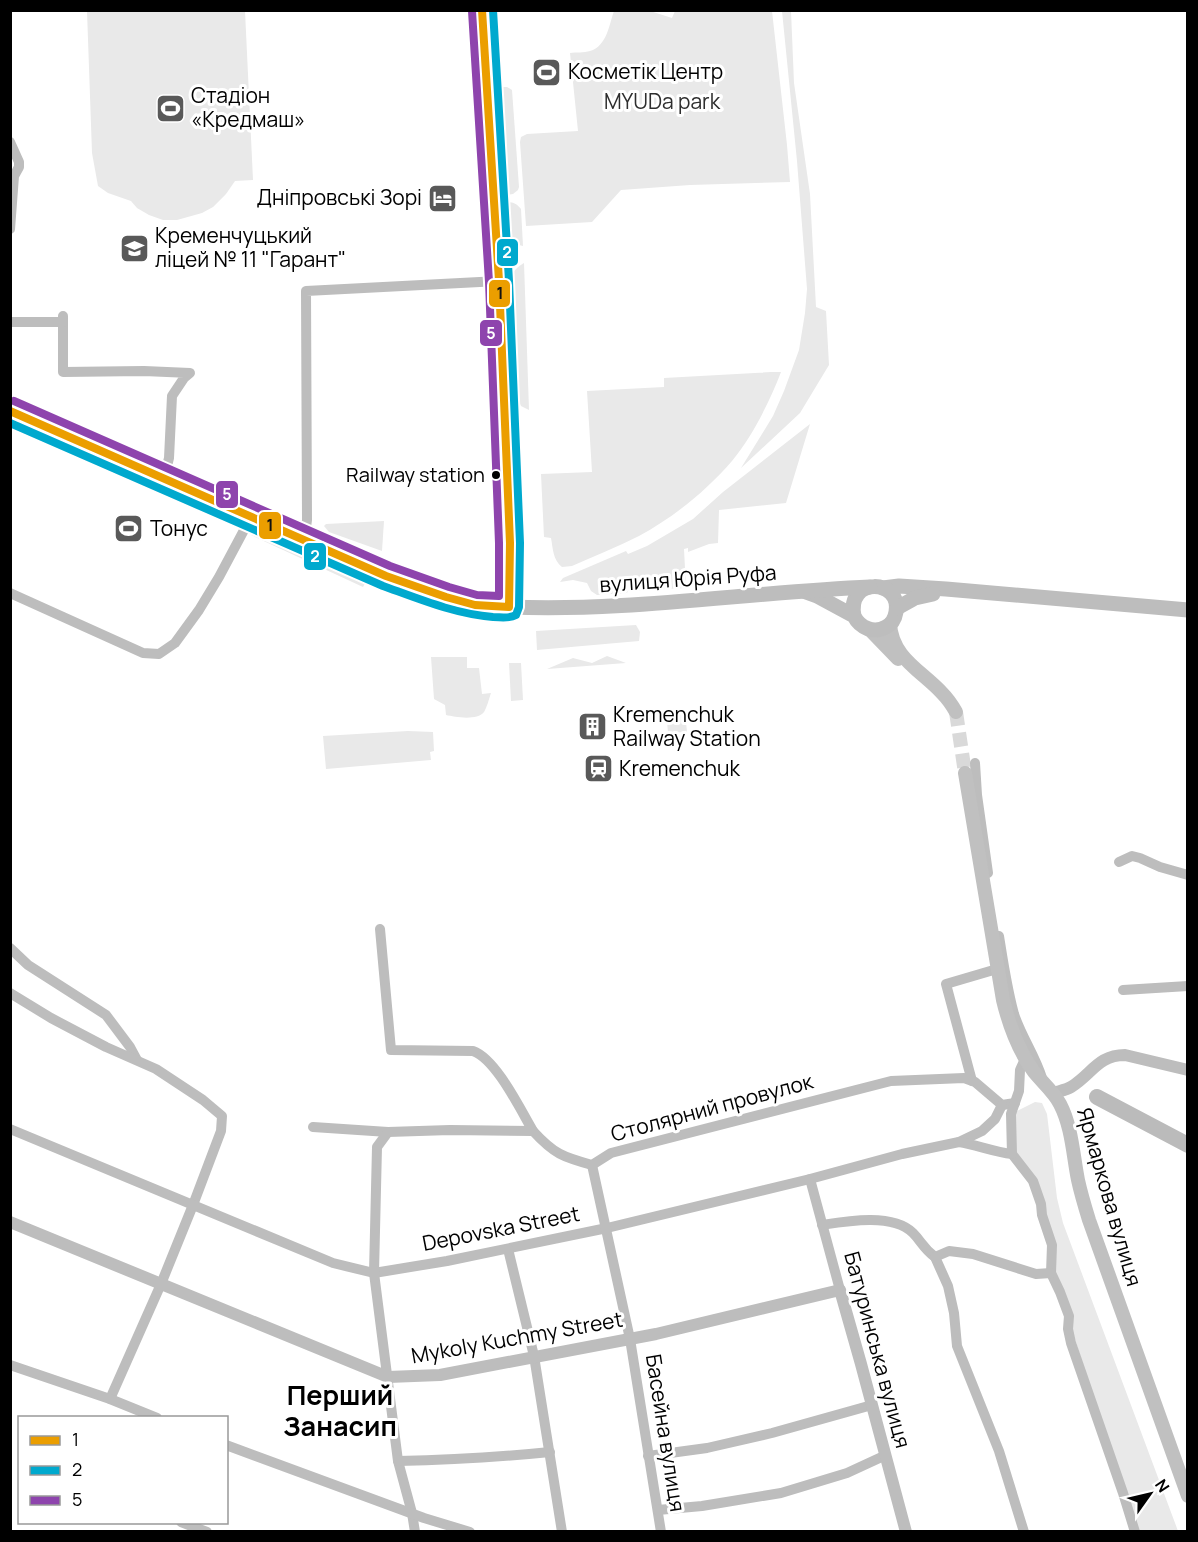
<svg xmlns="http://www.w3.org/2000/svg" width="1198" height="1542" font-family="Manrope,sans-serif">
<rect width="100%" height="100%" fill="#fff"/>
<g fill="#e9e9e9">
<path d="M87,11h158l8,169 -18,1 -9,13 -13,13 -11,6 -25,7h-14l-14,-5 -12,-7 -6,-7 -23,-8 -10,-7 -6,-33z"/>
<path d="M614,11h36l22,7 3,-7h97l15,134 3,37 -100,3 -69,5 -29,32 -66,4 -6,-84 1,-5 6,-3 51,-3 -8,-78c6,-1 14,0 20,-2 17,-5 19,-26 24,-40z"/>
<path d="M782,11h9l3,72 16,111 6,113 10,4 3,54 -29,48 -59,55 32,-52 11,-25 15,-41 6,-37 2,-24 -10,-128z"/>
<path d="M500,87h7l5,3 7,97 -1,3 -5,4 -8,1 -8,-105z"/>
<path d="M505,202c8,0 11,1 16,7l2,37 -12,-3 -4,-5z"/>
<path d="M524,263l5,147 -8,-4 -4,-9 -8,-110c1,-12 5,-18 15,-24z"/>
<path d="M771,372h10c-11,29 -29,65 -49,89 -26,30 -58,56 -93,75 -22,11 -45,20 -67,30l-10,1c-9,-7 -9,-18 -11,-29l-7,-1 -3,-63 51,-2 -5,-81 77,-4v-9z"/>
<path d="M810,424l-24,79 -67,7 -1,33 -9,1 -21,8v-4l-4,1 2,39 -58,3 -1,2 -30,2 -6,-4 -4,-8 -14,-3 -13,2 3,-4 63,-27 2,3 19,-8 46,-27 30,-27z"/>
<path d="M384,521l-2,30 -53,-19 -5,-6 2,-2z"/>
<path d="M256,529l8,1 104,48 -5,9 -112,-52z"/>
<path d="M636,625l4,7 -1,9 -102,9 -1,-19z"/>
<path d="M607,656l19,7 -79,6 26,-11 19,5z"/>
<path d="M431,657h36v11h12l3,26 9,-1c-2,6 -4,14 -7,19 -7,9 -29,5 -38,3l-1,-10 -11,-6z"/>
<path d="M509,663h12l2,37 -12,1z"/>
<path d="M682,708l1,4h2l2,20 -19,1 -2,-24z"/>
<path d="M408,731l25,1 1,19 -4,1 1,8 -105,9 -3,-33z"/>
<path d="M1035,1102l7,1 5,11 10,84 6,25 115,308h-42l-82,-258 -10,-57 -30,-64 -1,-39z"/>
</g>
<g fill="none" stroke-linecap="round" stroke-linejoin="round">
<path stroke="#bbb" stroke-width="16" d="M1097,1097l91,48"/>
<path stroke="#d9d9d9" stroke-width="14" stroke-dasharray="14 7" stroke-linecap="butt" d="M956,712l9,61"/>
<g stroke="#bdbdbd" stroke-width="10">
<path d="M10,142l9,20v5l-5,9 -4,53"/>
<path d="M63,316v56l81,-1 46,2 -6,5 -12,18 -3,62 -5,20"/>
<path d="M10,322h53"/>
<path d="M304,541l3,-21 -1,-229 193,-10"/>
<path d="M10,593l133,60 16,1 16,-11 24,-33 20,-33 32,-60"/>
<path d="M975,763l2,32 11,78"/>
<path d="M1119,862l13,-6 8,2 20,9 28,8"/>
<path d="M380,929l11,121 82,1c23,8 47,58 60,80"/>
<path d="M999,936c4,25 8,53 15,78 7,22 21,41 28,64"/>
<path d="M10,948l18,17 78,50 24,32 7,13"/>
<path d="M1123,990l65,-4"/>
<path d="M10,993l41,25 55,29 50,22 47,31 19,16 -1,15 -28,74 -32,79 -51,115"/>
<path d="M972,1081l-26,-97 51,-15"/>
<path d="M313,1127l75,5 62,-2 83,1c21,23 30,26 59,34l19,-12 280,-72 73,-3 11,4 27,23 13,-2"/>
<path d="M10,1129l323,134 41,10 73,-12 160,-33 203,-49 92,-25 57,-12 23,-11 13,-12 7,-14"/>
<path d="M388,1132l-11,15 -3,126 24,188 14,52 3,19"/>
<path d="M959,1142c18,3 35,10 53,12l21,27 8,23 1,11 10,30 -1,28 9,19 9,24 -1,13 3,14 52,150 12,39"/>
<path d="M1012,1154l-1,-40 8,-23 1,-21 5,-11"/>
<path d="M592,1165l38,174 31,193"/>
<path d="M810,1179l30,111"/>
<path d="M822,1225c25,-4 71,-12 91,8 9,9 10,15 22,24l14,-6 24,3 63,20 15,-1"/>
<path d="M508,1249l26,107 28,176"/>
<path d="M935,1257l13,29 6,27 3,33 42,105 25,81"/>
<path d="M10,1365l100,34 47,19"/>
<path d="M226,1445l198,73 46,14"/>
<path d="M648,1456l59,-8 65,-15 100,-28"/>
<path d="M398,1461c51,-1 102,-4 152,-9"/>
<path d="M658,1510l44,-4 79,-13 66,-20 39,-18"/>
<path d="M181,1522l26,10"/>
</g>
<g stroke="#bdbdbd" stroke-width="12">
<path d="M1053,1093c6,-2 13,-3 18,-6 21,-13 27,-32 54,-32l63,15"/>
<path d="M10,1222l378,155 52,-2 216,-41 184,-44 21,74 45,168"/>
</g>
<g stroke="#c0c0c0" stroke-width="14">
<path d="M890,624c2,34 32,47 52,69 6,6 10,12 14,19"/>
<path d="M869,629l29,30"/>
<path d="M965,773l38,227c6,25 15,50 31,72 8,10 20,20 26,32 12,23 13,51 18,76 3,14 7,27 11,40l99,276"/>
</g>
<g stroke="#bdbdbd" stroke-width="15">
<path d="M883,588l16,-2 47,3 242,21"/>
<path d="M806,592l11,4 37,20c6,12 20,18 32,11 6,-3 9,-9 10,-15 6,-33 -50,-36 -42,4"/>
<path d="M509,607c120,5 240,-15 361,-20"/>
<path d="M897,608l18,-10 18,-4"/>
</g>
<path stroke="#bdbdbd" stroke-width="16" d="M10,411l376,165 60,21 29,8 34,2 1,-64 -11,-262 -17,-271"/>
<defs>
<path id="bus-1" d="M10,411l376,165 60,21 29,8 34,2 1,-64 -11,-262 -17,-271"/>
<path id="bus-2" d="M10,423l373,163c36,13 72,28 110,31 8,0 16,2 23,-2l3,-8 1,-64 -11,-262 -16,-271"/>
<path id="bus-3" d="M14,401l376,165 59,21 28,8 22,1v-53l-10,-261 -17,-271"/>
</defs>
<use href="#bus-1" stroke="#fff" stroke-width="12"/>
<use href="#bus-2" stroke="#fff" stroke-width="12"/>
<use href="#bus-3" stroke="#fff" stroke-width="12"/>
<use href="#bus-1" stroke="#eb9e00" stroke-width="8"/>
<use href="#bus-2" stroke="#00a9ce" stroke-width="8"/>
<use href="#bus-3" stroke="#8e44ad" stroke-width="8"/>
</g>
<defs>
<symbol id="stadium-square" viewBox="-11 -11 22 22"><rect x="-9" y="-9" width="18" height="18" rx="4" fill="#595959" stroke="#fff"/><path d="M0-5a6.5 5 0 1 0 0 10a6.5 5 0 1 0 0-10ZM-3.5-1.8h7v3.6h-7Z" fill="#fff"/></symbol>
<symbol id="hotel-square" viewBox="-11 -11 22 22"><rect x="-9" y="-9" width="18" height="18" rx="4" fill="#595959" stroke="#fff"/><path d="M-6-4.5h1.5V1H6V5H4.5V3h-9V5H-6ZM-4 0a1.8 1.8 0 1 1 3.6 0ZM.5 0V-2.5h3Q6-2.5 6 0Z" fill="#fff"/></symbol>
<symbol id="school-square" viewBox="-11 -11 22 22"><rect x="-9" y="-9" width="18" height="18" rx="4" fill="#595959" stroke="#fff"/><path d="M0-5L7-2L0 1L-7-2ZM-4 1L0 2.5L4 1V4Q0 6-4 4Z" fill="#fff"/></symbol>
<symbol id="building-square" viewBox="-11 -11 22 22"><rect x="-9" y="-9" width="18" height="18" rx="4" fill="#595959" stroke="#fff"/><path d="M-4-6H4V6H1V3H-1V6H-4ZM-2.5-4.3h1.7v1.8h-1.7ZM.8-4.3h1.7v1.8H.8ZM-2.5-1h1.7V.8h-1.7ZM.8-1h1.7V.8H.8Z" fill="#fff"/></symbol>
<symbol id="station-square" viewBox="-11 -11 22 22"><rect x="-9" y="-9" width="18" height="18" rx="4" fill="#595959" stroke="#fff"/><path d="M-3-6H3Q5-6 5-4V2Q5 4 3 4L4.5 6H3L1.5 4h-3L-3 6H-4.5L-3 4Q-5 4-5 2V-4Q-5-6-3-6ZM-3.5-4v3h7v-3ZM-3.5 1v1.5H-2V1ZM2 1v1.5H3.5V1Z" fill="#fff"/></symbol>
</defs>
<g fill-rule="evenodd">
<use href="#stadium-square" x="530" y="56" width="33" height="33"/>
<use href="#stadium-square" x="154" y="92" width="33" height="33"/>
<use href="#hotel-square" x="426" y="182" width="33" height="33"/>
<use href="#school-square" x="118" y="232" width="33" height="33"/>
<use href="#stadium-square" x="112" y="512" width="33" height="33"/>
<use href="#building-square" x="576" y="710" width="33" height="33"/>
<use href="#station-square" x="582" y="752" width="33" height="33"/>
</g>
<circle fill="#000" stroke="#fff" stroke-width="2" cx="496" cy="475" r="5"/>
<g text-anchor="middle" stroke-width="6" stroke-linejoin="round" paint-order="stroke">
<g font-size="20" fill="#000" stroke="#fff" text-anchor="end">
<text x="485" y="482">Railway station</text>
</g>
<g font-size="21" fill="#000" stroke="#fff" text-anchor="start">
<text x="568" y="79">Косметік Центр</text>
<text x="191" y="103">Стадіон<tspan x="191" dy="24">«Кредмаш»</tspan></text>
<text x="422" y="205" text-anchor="end">Дніпровські Зорі</text>
<text x="155" y="243">Кременчуцький<tspan x="155" dy="24">ліцей № 11 "Гарант"</tspan></text>
<text x="150" y="536">Тонус</text>
<text x="613" y="722">Kremenchuk<tspan x="613" dy="24">Railway Station</tspan></text>
<text x="619" y="776">Kremenchuk</text>
</g>
<g font-size="21" fill="#2e2e2e" stroke="#fff">
<text x="662" y="109">MYUDa park</text>
</g>
<g font-size="21" fill="#000" stroke="#fff">
<text transform="translate(688 579) rotate(-4)" y="7">вулиця Юрія Руфа</text>
<text transform="translate(712 1108) rotate(-15)" y="7">Столярний провулок</text>
<text transform="translate(1109 1197) rotate(74)" y="7">Ярмаркова вулиця</text>
<text transform="translate(501 1229) rotate(-11)" y="7">Depovska Street</text>
<text transform="translate(517 1338) rotate(-10)" y="7">Mykoly Kuchmy Street</text>
<text transform="translate(877 1350) rotate(75)" y="7">Батуринська вулиця</text>
<text transform="translate(665 1433) rotate(81)" y="7">Басейна вулиця</text>
</g>
<g font-size="27" font-weight="bold" fill="#000" stroke="#fff">
<text x="340" y="1405">Перший<tspan x="340" dy="31">Занасип</tspan></text>
</g>
</g>
<g stroke="#fff" stroke-width="2">
<rect x="496" y="238" width="23" height="29" rx="6" fill="#00a9ce"/>
<rect x="488" y="279" width="23" height="29" rx="6" fill="#eb9e00"/>
<rect x="479" y="319" width="24" height="28" rx="6" fill="#8e44ad"/>
<rect x="215" y="480" width="24" height="29" rx="6" fill="#8e44ad"/>
<rect x="258" y="511" width="24" height="29" rx="6" fill="#eb9e00"/>
<rect x="303" y="542" width="24" height="29" rx="6" fill="#00a9ce"/>
</g>
<g font-size="16" text-anchor="middle" font-weight="bold" fill="#fff">
<text x="507" y="258">2</text>
<text x="491" y="339">5</text>
<text x="227" y="500">5</text>
<text x="315" y="562">2</text>
</g>
<g font-size="16" text-anchor="middle" font-weight="bold" fill="#111">
<text x="500" y="299">1</text>
<text x="270" y="531">1</text>
</g>
<rect width="1198" height="1542" fill="none" stroke="#000000" stroke-width="24"/>
<rect x="18" y="1416" width="210" height="108" fill="#ffffff" stroke="#999999" stroke-width="1.5"/>
<rect x="30" y="1436" width="30" height="9" fill="#eb9e00" stroke="#999999" stroke-width="1.5"/>
<text x="72" y="1446" font-size="18" fill="#000000">1</text>
<rect x="30" y="1466" width="30" height="9" fill="#00a9ce" stroke="#999999" stroke-width="1.5"/>
<text x="72" y="1476" font-size="18" fill="#000000">2</text>
<rect x="30" y="1496" width="30" height="9" fill="#8e44ad" stroke="#999999" stroke-width="1.5"/>
<text x="72" y="1506" font-size="18" fill="#000000">5</text>
<g transform="translate(1150 1494) rotate(56)" stroke="#ffffff" stroke-width="4.5" paint-order="stroke">
<path d="M0-4.5L10 22L0 15L-10 22Z" fill="#000000"/>
<text y="-9" font-size="16" font-weight="bold" text-anchor="middle" fill="#000000">N</text>
</g>
</svg>
